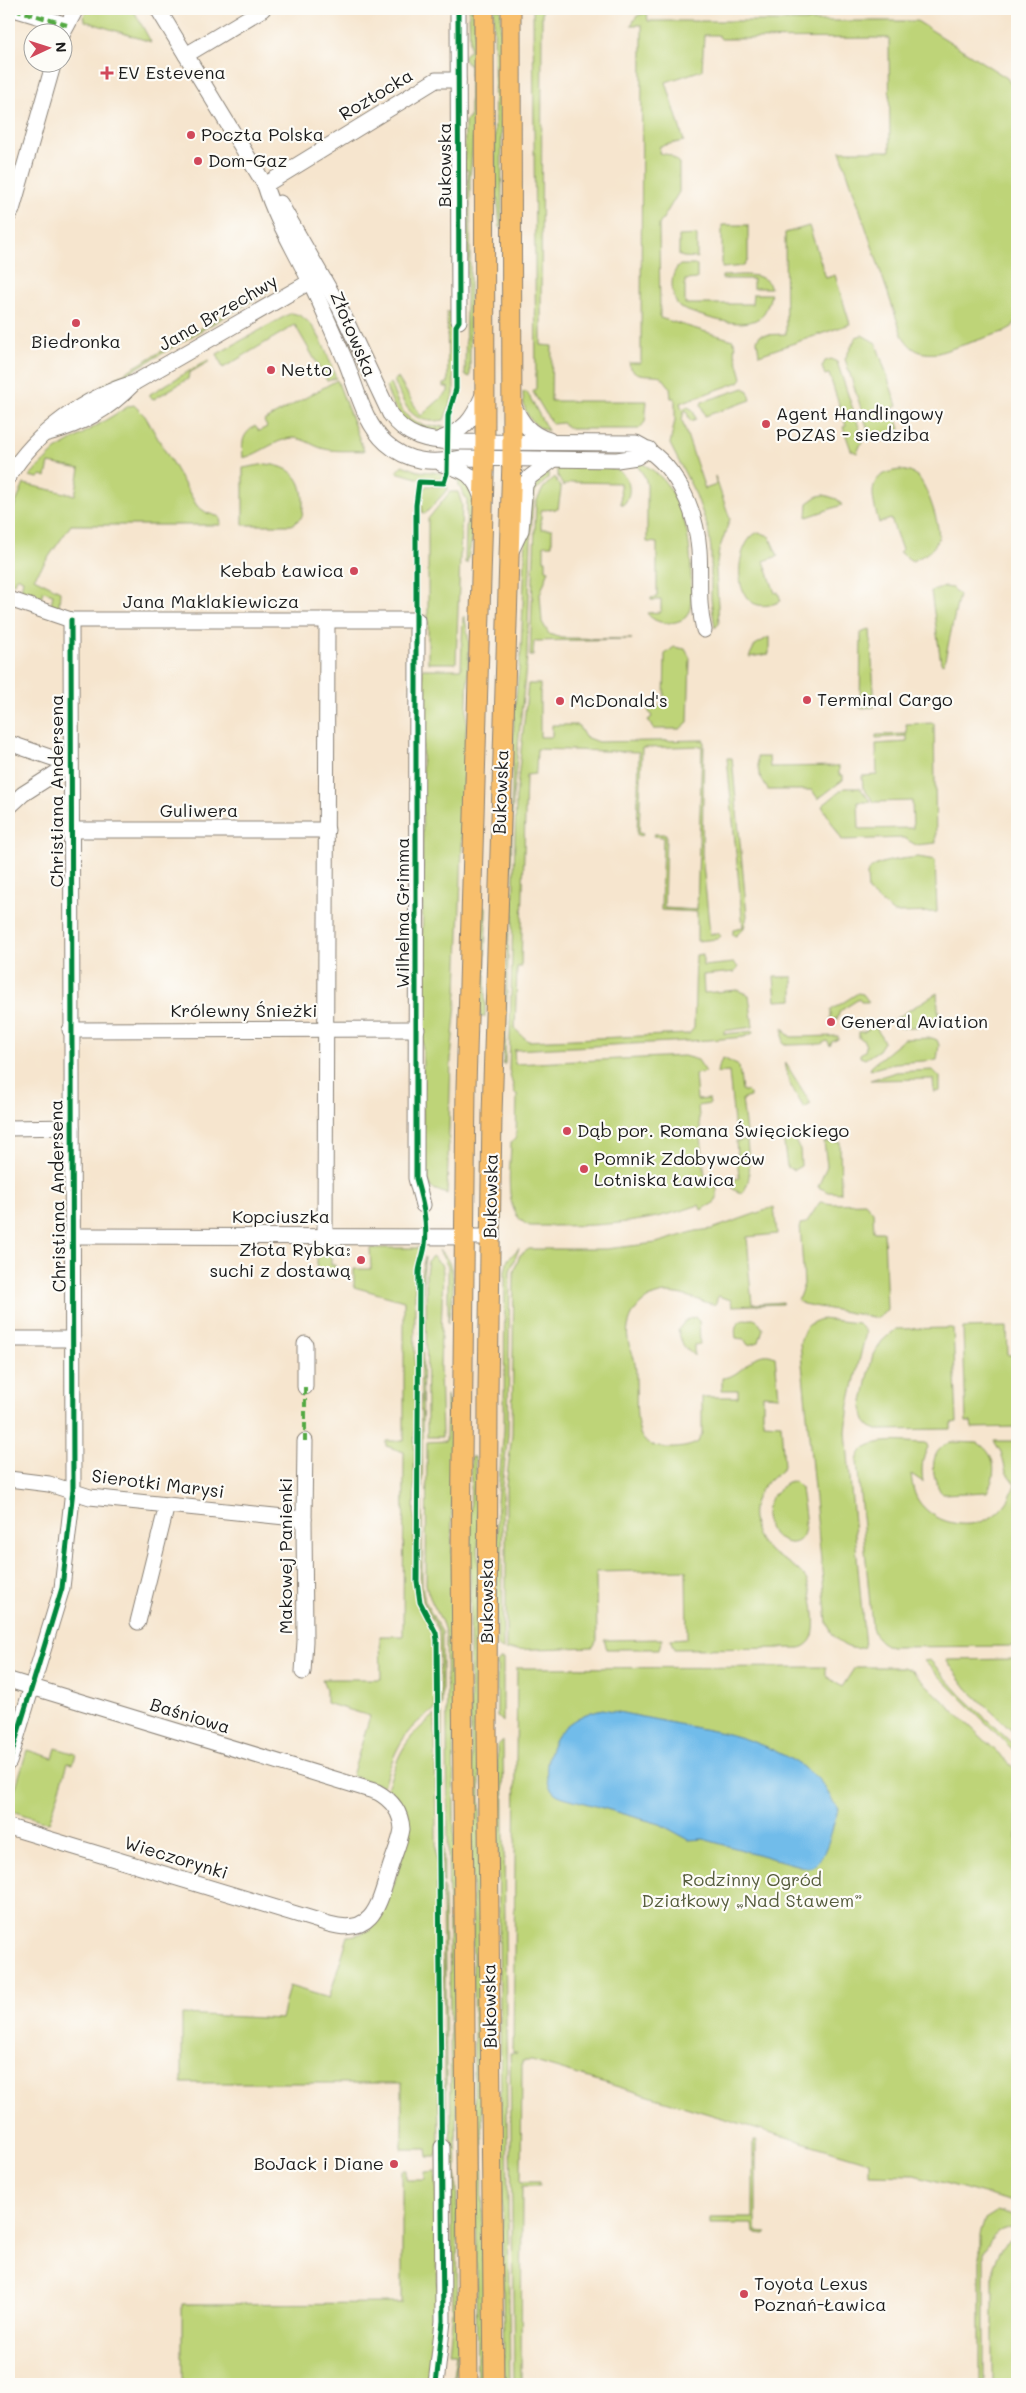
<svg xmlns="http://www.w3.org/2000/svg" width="1026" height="2393" font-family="Mali,sans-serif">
<rect width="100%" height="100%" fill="#fdfcf7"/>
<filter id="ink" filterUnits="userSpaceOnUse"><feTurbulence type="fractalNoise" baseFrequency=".02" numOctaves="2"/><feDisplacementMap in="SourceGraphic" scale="10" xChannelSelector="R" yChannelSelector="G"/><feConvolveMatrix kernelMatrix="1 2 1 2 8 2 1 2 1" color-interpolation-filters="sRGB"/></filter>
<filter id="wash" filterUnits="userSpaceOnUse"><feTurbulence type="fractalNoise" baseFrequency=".0096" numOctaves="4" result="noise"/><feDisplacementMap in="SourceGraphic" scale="20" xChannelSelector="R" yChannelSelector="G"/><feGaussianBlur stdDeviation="1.12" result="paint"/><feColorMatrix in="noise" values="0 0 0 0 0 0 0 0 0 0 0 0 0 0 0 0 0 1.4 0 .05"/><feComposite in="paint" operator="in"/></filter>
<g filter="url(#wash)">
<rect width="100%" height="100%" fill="#f6e5ce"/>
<g fill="#bed478" stroke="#6d784a">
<path d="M88,9h45l18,33 -66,-21 -2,-4z"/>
<path d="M469,9h6v109l-5,61v198l-5,-2 3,-205h-4l1,-49 5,-3v-53l-6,-5v-5l6,-5z"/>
<path d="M494,9h7l1,219h-2l-5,-58z"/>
<path d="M533,9h9l-1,336 11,1 -1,55h96l-2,21 -6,7h-68l-9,-6 -10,1 -19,-32 3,-4z"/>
<path d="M647,12l1,9h269l90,57 10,16v225l-5,8 -9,5 -65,21c-18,2 -27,-3 -36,-18l-62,-184h50l-1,-113 -168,1 -3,-4h-14l-2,35 -36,12 18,59 -24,5 -1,7 11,2 9,8v29l-20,33 1,93 73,22 3,6 -2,3 8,29 -3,4 -59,21 2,6 6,-2 5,3 3,9 -6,2 -4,-11 -2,1 -2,9 23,69 11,-4 -1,-9 15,43 -11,31 -3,20 3,54 -4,4 -4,-29v-50l-3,-21 -12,-33 -26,-51 5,-24v-22h-4l-1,-11 -9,-11c-12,-3 -28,3 -32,-13h12l1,-338h-11l6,-9z"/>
<path d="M722,225h26v34l-4,7 -22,2z"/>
<path d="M809,226l17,52 9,-3 15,49 -91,31 -2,-15 3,-5 26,-1 -1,-101z"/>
<path d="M697,235v23l-14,-1 -4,-2v-19z"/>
<path d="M680,265h17v14l-12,1v24h67l1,-10h18c-2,9 -5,19 -12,24 -18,13 -61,-3 -79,-10 -9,-10 -12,-34 0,-43z"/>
<path d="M722,276c15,0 43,-6 49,12h-18v-9h-31z"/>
<path d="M268,289l1,2 -166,97 -1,-2z"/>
<path d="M447,312h6l1,82 -10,26c-32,6 -40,-14 -50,-40l4,-2 23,38 27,-24v-5h-4v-3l4,-1z"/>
<path d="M291,313c25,2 37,44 45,65l-9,3 -32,-56 -72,43 -6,-14z"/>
<path d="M862,335l14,8 21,63 -4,2 7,21 -19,13 -11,-6 -25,-77 11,-22z"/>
<path d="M831,359l6,3 26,77 -6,14 -6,-3 -8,-23 3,-1 -17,-52 -4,1 -3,-8 3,-6z"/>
<path d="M208,360l2,1 -21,12 -1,6 -34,20 -4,-2v-3z"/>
<path d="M337,380l27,71c-12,-1 -27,1 -39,-2 -11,-2 -20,-11 -33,-11 -18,2 -32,16 -49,20 -1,-15 -2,-23 12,-32l4,5 8,-4 -3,-6z"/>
<path d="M390,383c11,30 19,46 54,43v5c-34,7 -48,-16 -58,-44z"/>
<path d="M744,388l4,3 3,9 -46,16 -4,-11 1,-3z"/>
<path d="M523,392h4l21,39c-19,-6 -25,-20 -25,-39z"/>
<path d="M134,405l11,11 52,90 10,7 13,4 1,8h-150l-37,53 26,13 -1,17 -8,-3 2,-11 -10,-3 -3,11 -20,-7 3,-15 -7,-3 -2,6 -5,-1v-63l15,-35 51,11 5,-26 -31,-6 -3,14 -4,-2 -4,3 -9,-2 27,-26 73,-44z"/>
<path d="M639,462c45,20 53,79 52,122 0,11 2,24 -5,33 -11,9 -31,8 -39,-4l14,-1v-12h-10v-2l6,-1v-54l-10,-1v-57l-2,-8 -9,-13z"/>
<path d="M266,464c34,3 40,23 36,53l-10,8h-49v-57z"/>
<path d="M402,465l16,6 27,2 -5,6 -23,-1 -21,-6z"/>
<path d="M557,467c21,0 68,-9 72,19 1,7 -1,13 -5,18h-3l-1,-21 -48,-1 -9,4 -6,-12z"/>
<path d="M900,470c7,1 12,2 18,7 8,7 24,52 20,62 -4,12 -15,17 -26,22l-13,-9 3,-2 -11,-31 -12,4c-7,-26 -15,-49 21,-53z"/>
<path d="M549,472l-1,6 -13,14 -3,18 -5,146 -14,141 -8,267h-2l11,-350 7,-64 6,-139c4,-18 7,-28 22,-39z"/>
<path d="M555,477l6,12 -3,20 -17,1v19h11v16h-8v15h2v9l3,1 -9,24 2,28 7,12 12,4 71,1 -98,2 -1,15h-3l6,-154 8,-15z"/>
<path d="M458,478c29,17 14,58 9,85h-2l2,-63 -8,-14z"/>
<path d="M426,486h21l1,3 -23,25 -3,-2v-21z"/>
<path d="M450,492h8l4,13 -6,158h-28v-144z"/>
<path d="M824,495l13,4 5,6 -35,12 1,-14 10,-7z"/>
<path d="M759,532l10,4 9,20 -14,5 11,32 3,-1 3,9c-53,25 -49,-61 -22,-69z"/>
<path d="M944,587l8,1 7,7 -15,69 -3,-1 -10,-72z"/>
<path d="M463,617h2l4,26 -12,349 -6,67 -4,135 -16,-6 -4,-12 -4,-1 -1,-506h39z"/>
<path d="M870,629l5,78 -15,1 1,-75z"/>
<path d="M769,637v17l-20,3 6,-12z"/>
<path d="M674,647l11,2 5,9 -2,64 -8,7h-27l-5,-9 4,-3 -5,-9 11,-1 6,-6 1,-47z"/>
<path d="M528,684h12v53h12v-12h26l7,12 13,5 106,-2 -2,114 8,80 8,-1 3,3 -3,3 -21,2v-29l-36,-2 2,-73 -10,-1 1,-2h12l-2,74 33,2 5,-164 -60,2 -3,85 4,1 -1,2 -5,-1 2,-83 -102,-3 -1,22 -1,3 -9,1 -5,192h-4l-2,62 13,12 161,-7 5,-6 2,-73 7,-1v12l31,-3 4,4 -3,5 -32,3 1,18 33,-3 12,5 4,32 -29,4v3l29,-3v2l-9,4 -35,3 -195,10 1,14 169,-8 14,4 8,12 -11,2 2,26 12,-1 1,5 -12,2 8,81 11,-1v12l-3,5 -13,7 -2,-5c-60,21 -107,21 -169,21 -29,-11 -19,-59 -19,-84l5,-3 1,-45h-2l-6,-24 7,-272z"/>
<path d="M934,723l2,120 -20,2 -12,-7 -62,2 -20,-34 22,-18h16l11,14h-13l1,27 54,-1 -1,-27 -38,1 -11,-14 -1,-12 15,-1 -1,-31 31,-2v-6l-31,2v-3l31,-1 -1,-10z"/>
<path d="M757,757h12l1,10 69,-1v9h4v5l-25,19 -6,-9h-44l-9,-16z"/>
<path d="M727,758h5l15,158 -3,12 -8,8 -3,-1v-6l10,-2z"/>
<path d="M918,857l17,3 2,52 -43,1 -26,-22c0,-5 -1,-11 -1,-16 3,-15 39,-16 51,-18z"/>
<path d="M481,906l5,1 -1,110h-5z"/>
<path d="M774,977h19v23l-17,1z"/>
<path d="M858,993l5,1 6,8h-8l-2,-3 -19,12 -3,8h-6v-9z"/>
<path d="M937,993l2,28 -3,4 -34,3 -6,-2 -3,-6z"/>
<path d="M875,1025l9,17 -5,8 -14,9 -5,-2v-3l5,-3 1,-5 -2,-5 -5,-3v-6h5z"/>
<path d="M783,1027l3,6 5,4 47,-1v3l-6,3 -2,4 -3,-5 -6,3 -33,1 -5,-2z"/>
<path d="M932,1038l5,2 2,5 -2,15 -42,3 -25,7 1,-4 33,-27z"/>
<path d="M723,1058l16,8 3,25h5l3,3v3l-8,2 4,33 -11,1 -6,-61 -12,1 1,-6z"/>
<path d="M785,1062l26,42 -7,4 -15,-25z"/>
<path d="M933,1070l7,7v14l-6,1 -1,-13 -63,1 26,-8z"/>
<path d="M791,1135l9,14 1,17 -7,4 -7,-3 -4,-31z"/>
<path d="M747,1140c1,19 7,38 -5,54l-9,-5 -5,-9 11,-2 -3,-37z"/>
<path d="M824,1142h16l1,51 -12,-1 -11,-5 9,-21z"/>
<path d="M820,1202l13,2 32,-1 8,9 1,20h10l3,78 -9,8 -75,-14 -5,-4 6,-16 -4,-60 6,-1z"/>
<path d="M774,1207l3,27 -30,3 2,24 -1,1 4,42 31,-2 -1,2 -50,2 -1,-6 -13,-4 -3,9c-15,-4 -33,-12 -48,-12 -24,1 -43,23 -39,47 1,6 4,12 6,18 2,7 2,15 2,22 1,15 -2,50 8,60 10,11 42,10 54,2l4,-9v-36h36v-7h-16v-12c21,0 31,-32 53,-21l4,39 -16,-1v28l18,1 3,42c-3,7 -8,8 -13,13 -12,10 -20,24 -18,40 4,38 31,34 51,57 8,10 13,47 9,59 -2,7 -7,11 -13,13l-126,1 -4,-10 17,-1 -1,-68 -90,2 1,68 -4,7 -87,3v-164l6,-52 2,-163 6,-16 9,-6h77l50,-6 40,-12 16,-2z"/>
<path d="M325,1247l6,1v17h4v13l-19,-4 2,-25z"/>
<path d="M370,1248h52l-5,11 -2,14 -1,312c3,20 16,33 20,51 4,23 1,50 1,74 -33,19 -40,42 -52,76l-31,-10 18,-60 -44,-13v-14l-4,-10h59l-1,-43h23l1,-184 -18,-6v-5h18v-140l-50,-14v-18h17z"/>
<path d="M519,1248l-9,23 -2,164 -6,51 1,164 -6,-3v-145l7,-72 1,-159 3,-12z"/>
<path d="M439,1250c22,18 13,48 9,73v-56z"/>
<path d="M432,1256l9,8 2,7 -3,97 2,69h-15l-1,-164 2,-12z"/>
<path d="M425,1257l-2,16 -1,312 3,17 17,30v74h-2l-1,-74 -16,-30 -3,-17 1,-312z"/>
<path d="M695,1317l4,4 1,23 -6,1v11l-11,-10 -5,-16 8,-10z"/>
<path d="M756,1319l7,10 -4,13 -11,3 -4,-6 -8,-1c-3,-17 5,-19 20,-19z"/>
<path d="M821,1319l37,4 8,9 -17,72 -3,28 19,215c-19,6 -32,-8 -38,-24l-27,-280c4,-15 7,-19 21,-24z"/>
<path d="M1007,1327l1,28h9v72l-45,1 -1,-6h-5l-3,-94z"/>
<path d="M953,1328l4,94 -6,1v6l-74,1 -7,-3 -5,-6 -3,-14 10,-49 10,-17 14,-12z"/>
<path d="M447,1395l4,19 7,935 -4,35h-2l4,-31h-7l4,-43 -7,-671c-1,-20 -17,-35 -20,-55l1,-142 19,-1z"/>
<path d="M994,1441h23v205l-126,1c-11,-4 -16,-9 -19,-20l-15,-166c5,-27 48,-18 69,-18l2,4c-6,12 -7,21 -5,35l-12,-8c1,8 2,18 7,26 17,27 62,34 84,8 7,-7 10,-15 13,-24l-9,-12 -5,-20z"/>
<path d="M952,1442l26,1c19,12 19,31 9,49l-45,2c-11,-17 -15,-45 10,-52z"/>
<path d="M471,1457h4l3,51 6,876h-7l-7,-729z"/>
<path d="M794,1481l7,7c1,12 5,26 4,38 -3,40 -61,2 -30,-33 5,-5 11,-11 19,-12z"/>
<path d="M662,1639l-3,10h-52l-3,-9z"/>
<path d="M500,1659h3v63l-6,-6v-53z"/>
<path d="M1017,1659v77l-49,-47 -22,-29z"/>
<path d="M930,1660l31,35 56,53v6l-93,-93z"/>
<path d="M826,1667v9l16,11 13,-20h48l8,3 106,101v432l-102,-28 -46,-1v-12l-337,-101h-10l-1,121h19v4h-18l-1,198h-7l-4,-331h7l-4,-1 4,-384z"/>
<path d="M440,1713h2l2,170h-2z"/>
<path d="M435,1715l4,432 -3,10h-8l-1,-8h-25v-66h-220v-69l99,5 8,-33 40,12 19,-62c9,-1 17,-3 25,-9 13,-10 38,-91 35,-108 -2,-13 -10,-23 -21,-31 14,-38 16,-47 48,-73z"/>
<path d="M503,1740l7,644h-6l-7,-638z"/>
<path d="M56,1748l20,6 -3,10 -5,-1 -19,60 -40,-13 18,-60 26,8z"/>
<path d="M442,1887h2l3,260h-2z"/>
<path d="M753,2141h3v90l11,1 -2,2 -11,-1 -1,-9h-43v-6h43z"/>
<path d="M402,2170h4v10h19v-8l11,-1 2,139 -7,74h-249v-80l220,-1z"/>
<path d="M998,2211l19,6v9c-18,1 -26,11 -33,26v132h-4v-149l5,-16z"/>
<path d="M1017,2237v147h-24v-118c5,-14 9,-24 24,-29z"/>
</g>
<path fill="#71bcea" stroke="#466c83" d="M603,1709l125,25c30,8 64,22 88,43 9,8 15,22 22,32 -5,16 -13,59 -31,59l-104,-29 -14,1 -29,-16 -97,-27c-3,-1 -8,-3 -10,-6 -13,-13 -4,-46 6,-58 11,-13 28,-21 44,-24z"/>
</g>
<g filter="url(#ink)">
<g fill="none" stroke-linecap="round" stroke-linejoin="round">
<defs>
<g id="minor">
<path d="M14,9l53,16"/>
<path d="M158,9l107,176c10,34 30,65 45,97 13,26 24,53 36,80 11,27 18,61 40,81 22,20 47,21 75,15l156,2 20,-3 12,-8"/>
<path d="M458,9l1,312"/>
<path d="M62,35l14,-26"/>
<path d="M186,55l77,-46"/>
<path d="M265,185l171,-105h22"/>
<path d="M280,203l60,105 50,106c16,23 37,27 64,28l182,1c39,19 60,65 63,107 2,29 -2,52 5,80"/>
<path d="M9,215l3,-5 42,-148"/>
<path d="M513,404c8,18 16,30 36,36"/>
<path d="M48,433c33,-8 61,-24 85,-49"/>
<path d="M438,440c27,-10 34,-19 45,-45"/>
<path d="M442,464c24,7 31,9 40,34"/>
<path d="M9,476c27,-44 76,-79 125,-93l184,-106"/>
<path d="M510,553l11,-23 4,-45 5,-8 23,-17"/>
<path d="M9,599l62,21h346l-1,558 7,27"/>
<path d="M9,743l61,21"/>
<path d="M9,807l14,-13 47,-30"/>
<path d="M71,830h256"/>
<path d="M70,1030l347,-1"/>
<path d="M9,1128l63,-1"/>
<path d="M73,1236l417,1"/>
<path d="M325,1236l2,-615"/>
<path d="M9,1339h64"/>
<path d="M305,1344v43"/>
<path d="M9,1479l40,5 41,13 214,22"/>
<path d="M138,1622l29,-117"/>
<path d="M303,1672l2,-31 -1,-122 1,-78"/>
<path d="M9,1680l368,112c15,8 24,20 25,37 -2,14 -9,28 -13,42 -10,32 -15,66 -60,53l-320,-97"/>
<path d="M9,1762l53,-174 11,-98 -2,-870"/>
<path d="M436,2384l7,-63 -1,-174"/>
</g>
<g id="major">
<path d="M468,2384l-7,-831 5,-466 19,-644 -1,-434"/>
<path d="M494,2384l-7,-653 1,-339 4,-277 20,-656 -1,-450"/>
</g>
</defs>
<use href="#minor" stroke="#898075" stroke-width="17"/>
<use href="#major" stroke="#898075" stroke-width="21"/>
<use href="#minor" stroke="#fff" stroke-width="15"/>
<use href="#major" stroke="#f8bf6c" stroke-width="19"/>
<g stroke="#52a943" stroke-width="4" stroke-dasharray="8 4" stroke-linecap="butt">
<path d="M14,9l53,16"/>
<path d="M305,1387v54"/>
</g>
<defs>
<g id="cycleway">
<path d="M9,1762l53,-174 11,-98 -2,-870"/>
<path d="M436,2384l7,-63 -6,-681 -1,-7 -16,-31 -3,-21 2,-309c1,-9 5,-18 6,-27 3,-23 -3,-45 -9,-67v-673l3,-23 25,1 3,-10 1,-57 8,-27v-63l3,-5 -1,-312"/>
</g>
</defs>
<use href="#cycleway" stroke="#fdfcf7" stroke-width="8"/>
<use href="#cycleway" stroke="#00873e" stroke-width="5"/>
</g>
</g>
<g fill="#d1495b" stroke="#fdfcf7" stroke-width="2">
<path d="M104.5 65.5h5v5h5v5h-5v5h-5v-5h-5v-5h5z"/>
<circle cx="191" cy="135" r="5"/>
<circle cx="198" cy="161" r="5"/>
<circle cx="76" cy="323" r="5"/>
<circle cx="271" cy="370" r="5"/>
<circle cx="766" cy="424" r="5"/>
<circle cx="354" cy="571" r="5"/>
<circle cx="807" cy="700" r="5"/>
<circle cx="560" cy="701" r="5"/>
<circle cx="831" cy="1022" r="5"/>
<circle cx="567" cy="1131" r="5"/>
<circle cx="584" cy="1169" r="5"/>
<circle cx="361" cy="1260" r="5"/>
<circle cx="394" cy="2164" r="5"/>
<circle cx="744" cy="2294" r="5"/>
</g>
<g text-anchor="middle" stroke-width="4.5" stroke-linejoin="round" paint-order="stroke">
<g font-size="18" fill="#1c1c1c" stroke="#fdfcf7" text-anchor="start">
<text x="118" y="79">EV Estevena</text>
<text x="201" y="141">Poczta Polska</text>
<text x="208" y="167">Dom-Gaz</text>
<text x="76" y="348" text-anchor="middle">Biedronka</text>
<text x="281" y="376">Netto</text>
<text x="776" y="420">Agent Handlingowy<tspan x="776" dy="21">POZAS - siedziba</tspan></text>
<text x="344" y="577" text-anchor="end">Kebab Ławica</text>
<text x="817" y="706">Terminal Cargo</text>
<text x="570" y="707">McDonald's</text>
<text x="841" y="1028">General Aviation</text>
<text x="577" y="1137">Dąb por. Romana Święcickiego</text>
<text x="594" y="1165">Pomnik Zdobywców<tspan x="594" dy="21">Lotniska Ławica</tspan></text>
<text x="351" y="1256" text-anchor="end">Złota Rybka:<tspan x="351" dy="21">suchi z dostawą</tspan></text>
<text x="384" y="2170" text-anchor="end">BoJack i Diane</text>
<text x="754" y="2290">Toyota Lexus<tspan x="754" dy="21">Poznań-Ławica</tspan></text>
</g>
<g font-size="18" fill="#1c1c1c" stroke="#fdfcf7">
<text transform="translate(376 95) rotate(-31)" y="6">Roztocka</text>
<text transform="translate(445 165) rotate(-90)" y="6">Bukowska</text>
<text transform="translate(218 313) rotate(-30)" y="6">Jana Brzechwy</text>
<text transform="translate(353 334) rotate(67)" y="6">Złotowska</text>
<text x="211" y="608">Jana Maklakiewicza</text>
<text transform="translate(57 791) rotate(-90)" y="6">Christiana Andersena</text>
<text transform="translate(501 792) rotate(-88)" y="6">Bukowska</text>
<text x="199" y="817">Guliwera</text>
<text transform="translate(403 913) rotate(-90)" y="6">Wilhelma Grimma</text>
<text x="244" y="1017">Królewny Śnieżki</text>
<text transform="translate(58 1196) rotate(-91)" y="6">Christiana Andersena</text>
<text transform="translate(491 1196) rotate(-89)" y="6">Bukowska</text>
<text x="281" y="1223">Kopciuszka</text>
<text transform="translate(158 1484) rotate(7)" y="6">Sierotki Marysi</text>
<text transform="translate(286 1556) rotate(-90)" y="6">Makowej Panienki</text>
<text transform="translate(487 1601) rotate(-90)" y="6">Bukowska</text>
<text transform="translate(190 1716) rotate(17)" y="6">Baśniowa</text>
<text transform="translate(176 1858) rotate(17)" y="6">Wieczorynki</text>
<text transform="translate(490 2006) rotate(-91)" y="6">Bukowska</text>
</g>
<g font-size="18" fill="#555c3c" stroke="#fdfcf7">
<text x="752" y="1886">Rodzinny Ogród<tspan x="752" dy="21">Działkowy „Nad Stawem”</tspan></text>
</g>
</g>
<rect width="1026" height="2393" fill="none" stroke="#fdfcf7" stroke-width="30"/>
<g transform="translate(48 48) rotate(86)"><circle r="24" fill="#fdfcf7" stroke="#a3a29f"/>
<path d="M0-4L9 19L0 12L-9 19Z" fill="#d1495b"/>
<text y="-8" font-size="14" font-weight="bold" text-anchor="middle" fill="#1c1c1c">N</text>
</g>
</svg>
